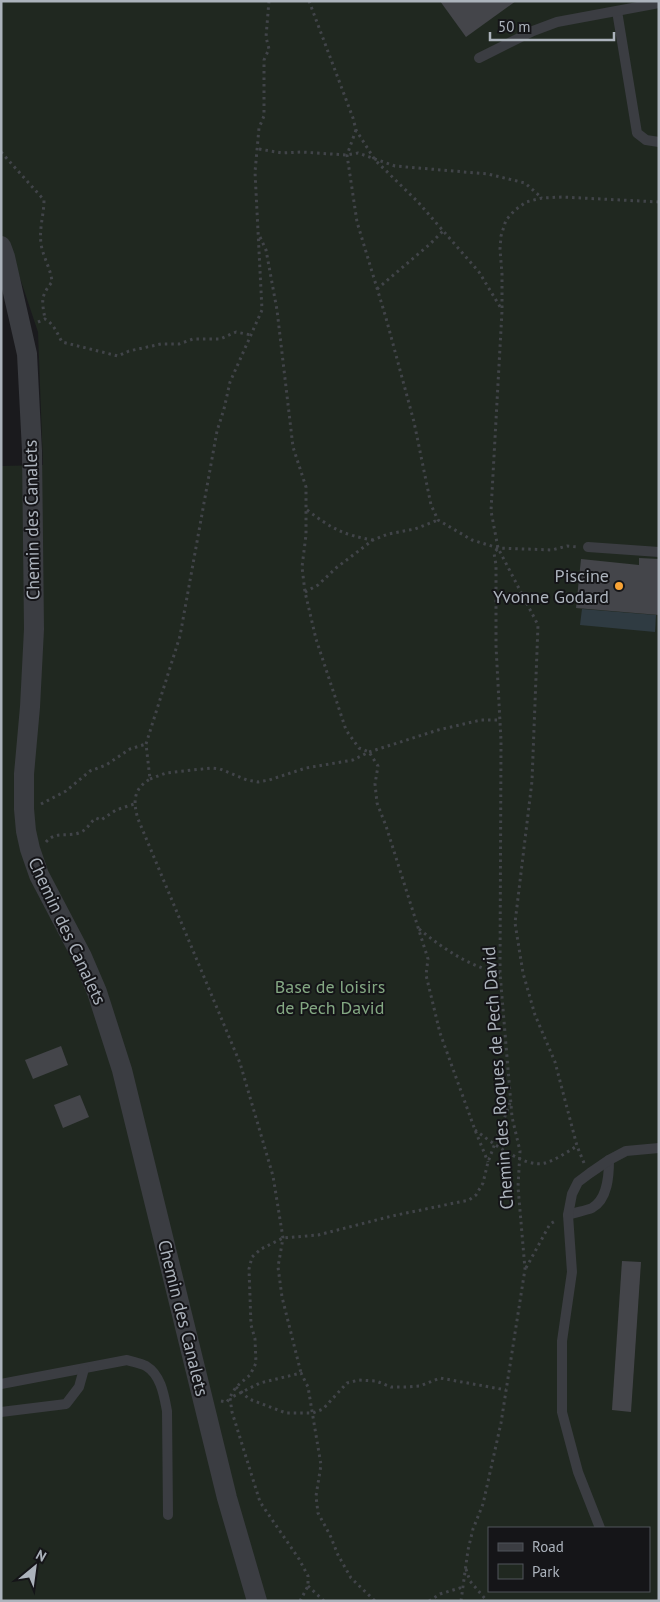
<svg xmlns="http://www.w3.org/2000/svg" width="660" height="1602" font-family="'PT Sans',sans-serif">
<rect width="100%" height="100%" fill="#1a1a1d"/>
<path fill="#202820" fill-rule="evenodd" d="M1,1h658v1600h-658v-1135l42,-1 -5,-133 -28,-84 -9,-8zM489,1528h160v63h-160z"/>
<path fill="#2f3b42" d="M582,609l74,6 -1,17 -75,-7z"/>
<g fill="#44454a">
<path d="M440,1h76l-50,36z"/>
<path d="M639,558l20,1v56l-83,-7 5,-49 58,6z"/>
<path d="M61,1046l7,19 -35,14 -8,-19z"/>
<path d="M80,1095l9,22 -26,11 -9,-23z"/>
<path d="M622,1261l19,1 -10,150 -19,-2z"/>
</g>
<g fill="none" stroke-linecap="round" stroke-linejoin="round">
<g stroke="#414449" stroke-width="3" stroke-dasharray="2.5 4" stroke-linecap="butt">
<path d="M269,1l-3,36 3,12 -5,11v56l-5,12 -4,44 7,138 -32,72 -6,27 -7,22 -37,205 -34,108 4,35c-17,10 -17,23 -12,40l102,244 33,113 10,62 -5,29 4,30 19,76"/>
<path d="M309,1l44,117 3,12 19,30 43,42 61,70 23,38"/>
<path d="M356,130l-9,25 10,67 29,96 28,104 17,83 7,15 34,20 26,8 54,2 15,-4 10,1"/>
<path d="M259,149l23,4 19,-1 46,3 11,-2 37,13 93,8 37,9 17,15"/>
<path d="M1,152l43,48c0,15 -5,27 -3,44 2,13 10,25 11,38 -12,15 -10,19 -7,37"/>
<path d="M260,237l6,13 11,60 16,137 13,40v48l-4,32 3,25 11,47 30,91 13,18 10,4 9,14 -3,18 2,19 9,23 42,133 -2,16 14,58 35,97 13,32"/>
<path d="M377,289l53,-45 13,-13"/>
<path d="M38,322l7,-3c9,5 12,14 17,23l56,14 11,-5 32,-7h18l14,-5h27l16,-7 15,3"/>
<path d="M307,510c24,18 36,25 66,30"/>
<path d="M305,592l13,-7 18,-17 37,-28 15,-6 27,-5 23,-9"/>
<path d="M150,779l16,-6 45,-5 9,1 27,11 11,2 11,-2 37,-12 47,-8 16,-8 69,-22 43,-10h19"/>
<path d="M41,804l25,-13 24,-20 16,-6 24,-16 16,-5"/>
<path d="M46,842c10,-12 23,-4 35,-10 7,-3 9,-10 15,-14l5,2 15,-10 18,-6"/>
<path d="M419,929c25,20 49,37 81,44"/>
<path d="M475,1130c15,11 50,39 70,33 11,-3 22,-11 32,-17"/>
<path d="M584,1163l-7,-17 -22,-84 -20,-47 -12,-42 -8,-50 17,-142 6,-156 -40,-77 -7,-37 11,-200v-37l-2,-25 1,-13 5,-16 9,-10 11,-8 16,-4 20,-1 97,5"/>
<path d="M526,1268l24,-44 7,-4"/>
<path d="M236,1387l13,12 37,14h27l10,-4 24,-26 12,-3 17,1 15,6h15l14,-1 20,-8 66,12"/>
<path d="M221,1401l6,1 9,-15 14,-12 6,-12 -1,-24 -4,-14 -2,-56 3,-12 9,-8 22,-11 35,-3 74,-19 77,-16 7,-5 7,-12 5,-21 22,-59"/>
<path d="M466,1569l4,12 17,20"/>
<path d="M308,1586l16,15"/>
<path d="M300,1601l8,-15v-10l-9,-17 -39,-57 -28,-90 -2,-14 30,-15 41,-10 7,14 13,78 -5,31 2,17 12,22 8,20 13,23 24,23"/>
<path d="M429,1601l11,-7 23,-7"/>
<path d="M461,1601l7,-51 5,-21 10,-25 18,-81 24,-154 -7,-82 2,-36 -8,-34 -12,-144 1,-232 -5,-95v-81l-2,-12 4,-5"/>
</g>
<g stroke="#3b3d42" stroke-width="10">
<path d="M617,11l20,122 9,7 13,2"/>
<path d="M479,58l54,-27 24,-9 102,-19"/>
<path d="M588,547l71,5"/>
<path d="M568,1215c8,-3 17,-4 24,-7 16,-9 17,-33 17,-48"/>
<path d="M1,1384l126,-24c6,2 13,3 19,6 15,9 18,29 21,45l1,104"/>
<path d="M1,1412l65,-8 13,-17 5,-18"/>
<path d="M600,1528l-22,-56 -16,-60v-71l10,-69 -4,-57 4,-21 6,-12 12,-9 19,-13 17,-9 33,-3"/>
</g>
<path stroke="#3b3d42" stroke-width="20" d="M1,246l4,11 22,97 5,97 2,178 -4,78 -6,67v35l2,22 4,18 9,26 43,82 15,35 25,78 105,428 30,103"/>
</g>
<circle fill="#f9a335" stroke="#151518" stroke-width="2" cx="619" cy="586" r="5"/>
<g text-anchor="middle" stroke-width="4" stroke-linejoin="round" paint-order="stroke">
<g font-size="18" fill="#acb3bc" stroke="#151518">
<text transform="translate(32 520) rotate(-91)" y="6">Chemin des Canalets</text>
<text transform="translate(67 931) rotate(65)" y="6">Chemin des Canalets</text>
<text transform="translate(498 1078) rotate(-94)" y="6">Chemin des Roques de Pech David</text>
<text transform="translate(183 1318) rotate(76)" y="6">Chemin des Canalets</text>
</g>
<g font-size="18" fill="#acb3bc" stroke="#151518" text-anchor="end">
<text x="609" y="582">Piscine<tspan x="609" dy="21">Yvonne Godard</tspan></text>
</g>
<g font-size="18" fill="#84a883" stroke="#151518">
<text x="330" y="993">Base de loisirs<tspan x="330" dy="21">de Pech David</tspan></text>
</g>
</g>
<rect width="660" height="1602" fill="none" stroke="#acb3bc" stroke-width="5"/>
<rect x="488" y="1527" width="162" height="65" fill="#151518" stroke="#51545a"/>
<rect x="498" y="1543" width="25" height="8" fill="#3b3d42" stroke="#51545a"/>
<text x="532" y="1552" font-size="15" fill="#acb3bc">Road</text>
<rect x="498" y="1564" width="25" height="15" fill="#202820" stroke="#51545a"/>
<text x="532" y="1577" font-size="15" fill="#acb3bc">Park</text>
<g transform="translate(35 1567) rotate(29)" stroke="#151518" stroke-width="4" paint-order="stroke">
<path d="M0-4L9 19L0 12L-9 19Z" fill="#acb3bc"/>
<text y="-8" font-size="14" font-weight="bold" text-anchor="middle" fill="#acb3bc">N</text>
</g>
<path d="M490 32v8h124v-8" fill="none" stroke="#acb3bc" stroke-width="2.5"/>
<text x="498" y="32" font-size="15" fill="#acb3bc" stroke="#151518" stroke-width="4" paint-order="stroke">50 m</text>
</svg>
